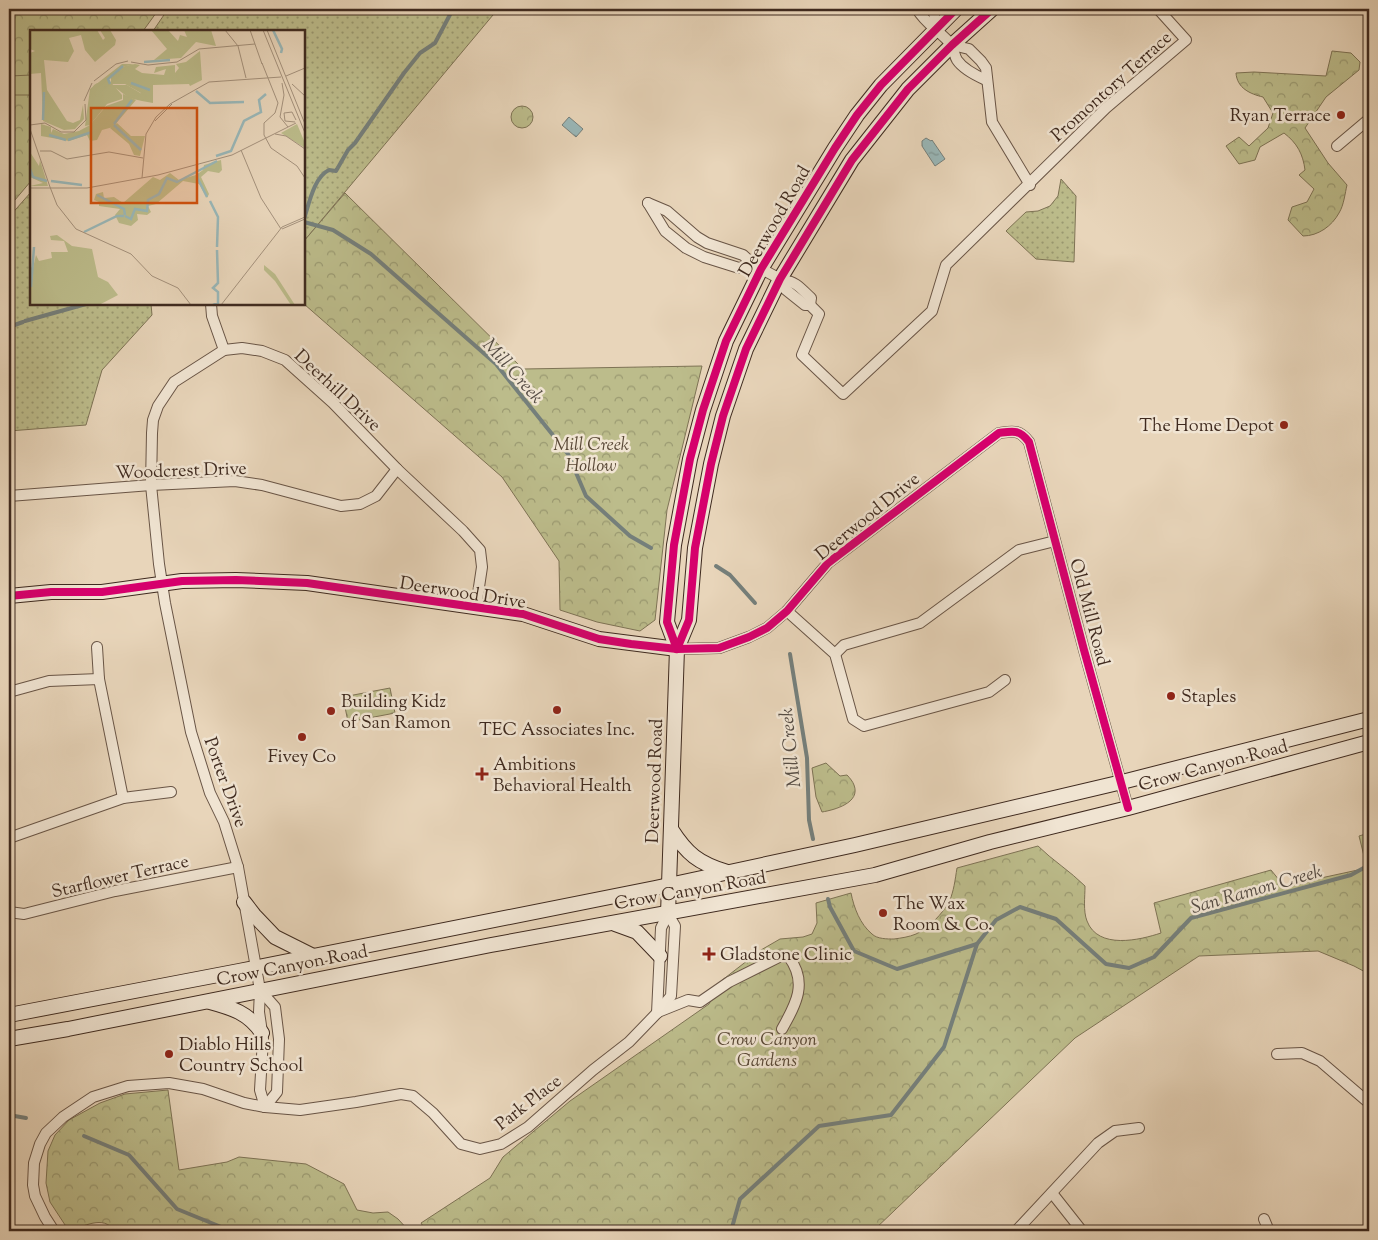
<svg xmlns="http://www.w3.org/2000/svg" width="1378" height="1240" font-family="'Sorts Mill Goudy',serif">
<defs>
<pattern id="grass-dots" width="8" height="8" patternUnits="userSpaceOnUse" patternTransform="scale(1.25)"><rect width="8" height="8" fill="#bcbc8b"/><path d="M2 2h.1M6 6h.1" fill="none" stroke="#9a9971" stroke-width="1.8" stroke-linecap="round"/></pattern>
<pattern id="forest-crowns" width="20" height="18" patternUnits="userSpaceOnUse" patternTransform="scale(1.25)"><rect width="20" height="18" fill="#bcbc8b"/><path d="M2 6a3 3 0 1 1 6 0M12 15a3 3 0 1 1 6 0" fill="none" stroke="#9a9971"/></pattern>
<pattern id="water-ripples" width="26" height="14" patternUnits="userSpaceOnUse" patternTransform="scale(1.25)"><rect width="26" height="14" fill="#99b7b8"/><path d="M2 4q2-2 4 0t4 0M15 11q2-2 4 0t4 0" fill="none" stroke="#7e9595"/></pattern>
</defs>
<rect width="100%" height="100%" fill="#e8d5ba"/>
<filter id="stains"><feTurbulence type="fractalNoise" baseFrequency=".004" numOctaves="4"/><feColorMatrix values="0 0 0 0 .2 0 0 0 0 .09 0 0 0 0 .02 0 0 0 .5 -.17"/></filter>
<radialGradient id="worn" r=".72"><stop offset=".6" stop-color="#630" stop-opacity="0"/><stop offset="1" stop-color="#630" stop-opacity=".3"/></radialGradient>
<g fill="url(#grass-dots)" stroke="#7e7355">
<path d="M168,9h330l-194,232v-210h-151z"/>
<path d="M1061,179l15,17 -2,66 -38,-3 -30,-28 20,-19 12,-1 12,-5 8,-10z"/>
<path d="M31,192v112h120l1,11 -50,55 -16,55 -77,6v-214z"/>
</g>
<g fill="url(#forest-crowns)" stroke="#7e7355">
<path d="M9,9h150l-16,22h-112v150l-22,26z"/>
<path d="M1332,51l19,2 9,9 -1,8 -33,27 -21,31 23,35 19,22c-2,8 -3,20 -8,28 -7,13 -21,23 -36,23l-15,-16 4,-13 15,-5 7,-13 -15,-14 6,-5c-2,-16 -8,-27 -21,-37l-24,14 -5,13 -16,4 -13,-18 13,-9 10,9 19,-18 5,-15 -10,-16c-13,-3 -26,-9 -27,-24l18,-1 72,4z"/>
<circle cx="522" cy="117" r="11"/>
<path d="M345,193l178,176 179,-3 -35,144 -12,110 -15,11 -43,-9 -37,-12 -1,-49 -57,-84 -198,-173v-63z"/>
<path d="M390,688l5,25 -47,9 -5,-25z"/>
<path d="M826,763l14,13 7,-1c3,3 6,7 7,10 7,18 -20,25 -32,27l-6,-15 -4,-29z"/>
<path d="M1369,833v141l-15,-8 -36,-15 -119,5 -124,82 -202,193h-447l-5,-8 69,-45 13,-21 67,-56 139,-97 12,-23 40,-31 19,-11 23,-2 9,-3 5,-11 -1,-20 35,-10c3,15 9,31 21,41 5,5 15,5 22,5 7,-1 15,-2 22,-5 12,-5 27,-21 33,-32 5,-11 6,-22 8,-34l81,-22c14,14 32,25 47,40 0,11 -2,25 2,35 11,29 53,19 74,12l-7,-30 117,-33 13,16 83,-18 -8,-32z"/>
<path d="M168,1090l11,80 48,-8 12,-5 67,7 38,20 13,26 16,3 15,-1 10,7 11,12h-295c-10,-17 -31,-4 -45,0l-19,-29 -4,-19 2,-32 7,-16 14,-15 31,-17 25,-9z"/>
</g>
<path fill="#bcbc8b" stroke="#7e7355" d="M31,75v20h-20l-1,-19z"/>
<g fill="url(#water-ripples)" stroke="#757f7b">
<path d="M569,117l14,12 -7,8 -14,-12z"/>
<path d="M926,138l5,3 1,-1 13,19 -10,7 -13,-20v-5z"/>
</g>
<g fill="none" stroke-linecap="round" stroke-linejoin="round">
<g stroke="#757f7b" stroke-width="4">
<path d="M304,219c5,-15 10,-42 25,-49l7,1 12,-21 7,-7 49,-70 16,-20 15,-10 18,-34"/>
<path d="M304,222l29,8 38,24 125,110 72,90 18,42 44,40 21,12"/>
<path d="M25,321l61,-17"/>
<path d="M9,327l14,-5"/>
<path d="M716,566l14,9 25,28"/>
<path d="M790,654l17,104 2,62 4,19"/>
<path d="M828,899l2,8 24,44 43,18 80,-25"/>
<path d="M9,1115l17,3"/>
<path d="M84,1136l45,19 48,54 54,22"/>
<path d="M731,1231l9,-32 79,-73 72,-11 53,-68 33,-103 19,-24 24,-13 36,12 50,45 23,4 25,-11 37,-39 160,-43 18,-10"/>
</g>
<defs>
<g id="street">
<path d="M917,9c8,14 21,21 32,33 5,6 5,13 8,18 6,9 20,16 29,20"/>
<path d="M932,9l2,3 2,16"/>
<path d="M952,45l17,4 12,12 5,7 6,54 38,63"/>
<path d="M1337,146l32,-27"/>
<path d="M648,203l19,8 30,26 10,6 36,12 11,10 30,16c11,-1 19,10 27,17l-1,7"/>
<path d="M648,203l17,28 21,17 18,9 35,11 15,-3"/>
<path d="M784,281l1,8 20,16h5l9,9 -17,41 41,39 89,-83 14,-46 160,-157 80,-68 -28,-31"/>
<path d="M211,304l1,12 12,34"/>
<path d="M9,496l142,-11 84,-4 27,4 79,21 19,-2 16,-8 21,-27"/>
<path d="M787,611l48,43 18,65 11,7 125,-34 16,-12"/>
<path d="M97,647l2,32"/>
<path d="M677,649l42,-1 30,-11 18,-9 20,-17 41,-48 171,-130c14,-2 20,-4 30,9l55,208 44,158"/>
<path d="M835,654l9,-9 76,-22 99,-73 36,-9"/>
<path d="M9,692l40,-11 50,-2 24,119"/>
<path d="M9,838l114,-40 48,-6"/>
<path d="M9,912l15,2 91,-23 123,-24"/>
<path d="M260,990l15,17 4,32 -2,53 -12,15"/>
<path d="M658,1012l30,-12 12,2 29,-20 52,-26 8,1c19,26 7,47 -7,72"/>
<path d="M657,1013l4,-85 7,-14"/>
<path d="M1277,1054l25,-1 18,8 49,42"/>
<path d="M265,1107l-5,-17 3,-51 -4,-27 1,-22 -22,-123 -14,-45 -14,-29 -19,-61 -26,-129 -6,-39 -8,-79 1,-52 1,-13 5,-14 16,-24 50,-32 18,-2 20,3 23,9 48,43 64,66 66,62 17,19 2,17 -6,40"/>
<path d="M1052,1193l30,38"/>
<path d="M1264,1219l5,12"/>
<path d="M54,1231l-9,-14 -10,-21 -2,-11 1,-22 6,-19 6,-11 17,-16 30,-20 35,-11 41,-3 34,6 41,14 21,4 35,3 56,-8 45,-8 12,2 20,17 28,31 19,5 21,-5 27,-17 65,-57 36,-28 28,-29 14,-17 4,-70 -7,-12"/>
<path d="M1016,1231l82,-88 17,-12 24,-3"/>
</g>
<g id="secondary">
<path d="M9,596l42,-4h51l80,-11 54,-1 71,3 216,31 76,25 78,10"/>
<path d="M677,649l12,-29 6,-72 16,-84 12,-48 23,-67 34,-70 72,-119 56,-71 44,-44 40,-36"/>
<path d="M671,829c16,25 27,34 56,43"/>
<path d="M244,902l10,13 21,22 38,19"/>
<path d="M668,914l9,-265 -10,-27 7,-77 16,-86 13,-49 23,-69 35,-72 74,-121 22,-33 24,-30 75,-76"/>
<path d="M615,924l22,8 23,24"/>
<path d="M210,1002c22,6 39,11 52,31"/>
<path d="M9,1015l230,-44 416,-83 200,-43 267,-63 247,-63"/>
<path d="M9,1039l59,-10 423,-84 384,-70 115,-33 138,-34 241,-66"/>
</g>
</defs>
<use href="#street" stroke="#695546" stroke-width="12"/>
<use href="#secondary" stroke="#3f2a1f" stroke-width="16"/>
<use href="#street" stroke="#f0e4d2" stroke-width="10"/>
<use href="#secondary" stroke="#f0e4d2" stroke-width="14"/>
<defs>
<g id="cycleway">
<path d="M9,596l42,-4h51l80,-11 54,-1 71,3 216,31 76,25 32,5 46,5 42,-1 30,-11 18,-9 20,-17 41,-48 171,-130c14,-2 20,-4 30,9l55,208 44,158"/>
<path d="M677,649l12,-29 6,-72 16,-84 12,-48 23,-67 34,-70 72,-119 56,-71 44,-44 40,-36"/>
<path d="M677,649l-10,-27 7,-77 16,-86 13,-49 23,-69 35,-72 74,-121 22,-33 24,-30 75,-76"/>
</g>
</defs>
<use href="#cycleway" stroke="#f0e4d2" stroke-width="11"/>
<use href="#cycleway" stroke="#d6006c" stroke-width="8"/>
</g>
<g fill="#8f2418" stroke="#f0e4d2" stroke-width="2">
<circle cx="1341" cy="115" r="5"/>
<circle cx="1284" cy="425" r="5"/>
<circle cx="1171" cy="696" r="5"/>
<circle cx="557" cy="710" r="5"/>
<circle cx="331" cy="711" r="5"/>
<circle cx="302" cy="737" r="5"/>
<path d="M479.5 766.5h5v5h5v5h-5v5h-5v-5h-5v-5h5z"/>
<circle cx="883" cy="913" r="5"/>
<path d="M706.5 946.5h5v5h5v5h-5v5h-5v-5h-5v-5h5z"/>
<circle cx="169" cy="1054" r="5"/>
</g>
<g text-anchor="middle" stroke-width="5" stroke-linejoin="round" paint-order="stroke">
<g font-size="18" fill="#3f2a1f" stroke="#f0e4d2">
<text transform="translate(1111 86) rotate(-42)" y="6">Promontory Terrace</text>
<text transform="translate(774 221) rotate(-60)" y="6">Deerwood Road</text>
<text transform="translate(338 390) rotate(43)" y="6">Deerhill Drive</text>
<text transform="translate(181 470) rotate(-2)" y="6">Woodcrest Drive</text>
<text transform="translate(867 516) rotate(-39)" y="6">Deerwood Drive</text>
<text transform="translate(463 592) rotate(9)" y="6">Deerwood Drive</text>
<text transform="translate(1090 612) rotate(75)" y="6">Old Mill Road</text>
<text transform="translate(1213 765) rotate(-15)" y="6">Crow Canyon Road</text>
<text transform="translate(654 781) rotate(-88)" y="6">Deerwood Road</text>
<text transform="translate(226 782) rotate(70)" y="6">Porter Drive</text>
<text transform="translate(120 876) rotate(-13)" y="6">Starflower Terrace</text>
<text transform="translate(690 890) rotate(-10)" y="6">Crow Canyon Road</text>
<text transform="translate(292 965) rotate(-11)" y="6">Crow Canyon Road</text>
<text transform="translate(528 1102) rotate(-38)" y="6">Park Place</text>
</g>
<g font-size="18" fill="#3f2a1f" stroke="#f0e4d2" text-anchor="start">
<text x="1331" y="121" text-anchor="end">Ryan Terrace</text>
<text x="1274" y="431" text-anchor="end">The Home Depot</text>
<text x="1181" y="702">Staples</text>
<text x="341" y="707">Building Kidz<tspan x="341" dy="21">of San Ramon</tspan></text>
<text x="557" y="735" text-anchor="middle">TEC Associates Inc.</text>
<text x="302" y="762" text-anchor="middle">Fivey Co</text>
<text x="493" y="770">Ambitions<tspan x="493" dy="21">Behavioral Health</tspan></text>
<text x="893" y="909">The Wax<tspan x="893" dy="21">Room &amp; Co.</tspan></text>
<text x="720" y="960">Gladstone Clinic</text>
<text x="179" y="1050">Diablo Hills<tspan x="179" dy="21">Country School</tspan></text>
</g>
<g font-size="18" font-style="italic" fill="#584735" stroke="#f0e4d2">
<text x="591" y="450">Mill Creek<tspan x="591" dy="21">Hollow</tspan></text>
<text x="767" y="1045">Crow Canyon<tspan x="767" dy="21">Gardens</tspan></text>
</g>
<g font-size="19" font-style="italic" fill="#564d45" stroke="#f0e4d2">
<text transform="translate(514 370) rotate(48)" y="7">Mill Creek</text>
<text transform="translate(789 748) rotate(-96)" y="7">Mill Creek</text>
<text transform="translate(1256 888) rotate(-16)" y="7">San Ramon Creek</text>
</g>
</g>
<g transform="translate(30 30)">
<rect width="275" height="275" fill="#e8d5ba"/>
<path d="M0,0h67l6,10 2,-2 -5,-8h10l6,10 -1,5 -20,17 -10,-12 -4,-15 -12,3 5,13 -6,11 -24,-2 3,30 20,31 6,2 7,-3 3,-15 1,14 -9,10 -11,1 -21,-9 -2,-48 -11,1v-21l5,-2 -5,-2zM121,0h17l10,11 2,-6 7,2 -3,-7h27l5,16 -20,-4 -15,16 -27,2 13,-11zM170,21l2,29 -12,6 -1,-2 -36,1v18l-11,-2 -1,-8 -16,-9h-14v-8l14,-10 10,-2 5,1 -5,4 7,4 22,2 2,-6 -12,4 2,-6 19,-2v8l4,-5 -3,-4 10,-2zM93,64l13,6 -23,27 -11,3 -5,10 -7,1 -3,-6 -18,6 -28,-5v-12l10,3v6l2,-4 11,5 15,-3 11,-6 16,-19 17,-6zM27,205l15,11 20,3 6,28 10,5 10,13 -19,10h-69v-38l3,1 3,-13 3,6 13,-3 -1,-6h17l-4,-11 -13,-1 -1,-4zM234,235l11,9 20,31h-4l-16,-24 -11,-11z" fill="#bcbc8b"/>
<path d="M92,34h12l-15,4 -11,11 14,16v4l-15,5 -17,21 -5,1 5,-37zM82,55h15l20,12 -5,4 -13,-3zM87,93l14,13h14l-5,20 -6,-1 -5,-11 -19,-16zM267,94l8,19v5l-24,-15zM0,122l9,14 1,-6 8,26h-18l13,-3 -13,-6zM191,130l1,10 -3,3 -11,-2 -7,6 8,17 -2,4 -8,-14 -16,-3 -27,23 -8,2 3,6 -4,3 -10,-1 1,6 -7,6 -12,-3 -4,-8 5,-6 -21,-3v-4l-5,-2 2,-6 7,-2 1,6 10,-1 9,6 30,-26 7,3 10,-7 9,7 17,-5 7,-5 1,-5z" fill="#bcbc8b"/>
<path d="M62 60a7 7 0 1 1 14 0a7 7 0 1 1-14 0Z" fill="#bcbc8b"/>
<path fill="none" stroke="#99b7b8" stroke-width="2.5" d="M243,0l9,19 -1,4M114,32l26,-2M101,53l19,7M80,54l-2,-5 15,-13M166,61l14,12 34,-1M13,90l1,-28M84,94l18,-24M84,95l27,25M19,105l17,5M38,110l24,-8M186,126l15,-5 13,-30 17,-9 -2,-12 7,-6M0,139l3,8 14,4M168,144l-1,3 10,20M21,151l31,4M67,165l27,14 1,6M180,171l8,16 -1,30M95,186l6,3 4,-10 12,2 1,-11 11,-6 8,-16 10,4 40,-21M54,202l33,-16h7M1,257l3,-40M183,275l5,-2v-11l-5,-4 5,-5 -1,-33"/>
<path fill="none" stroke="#a4917c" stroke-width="1" d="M195,0l13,16 8,32M220,0l12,34M233,0l42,103M237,0l38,94M101,32l17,3 29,-3 22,-13 56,-5M232,33l16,40 -3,10 -11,10v12l7,13 26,18 8,12M256,46l19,-8M64,51l22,-17 12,-3M252,53l2,12 -4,22 8,10M262,54l13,12M54,71l8,-18M125,91l17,-17M265,92l-10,-1 -1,-8 8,-1 4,8M0,95l15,-2 16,9h13l12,-12 -1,-16M0,99l20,58M245,104l11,2 19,13M211,120l20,48 20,31M10,121h11l16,8 42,-7 34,6M112,148l4,-44 10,-17 14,-13 39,-22 72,-5M20,157l7,18 19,24 55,25 21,22 26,12 13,17M0,158h57l71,-13 74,-20 64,-32M252,199l23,-10M191,275l61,-78 23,-10"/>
<path fill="#cf520f" fill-opacity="0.15" stroke="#cf520f" stroke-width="2.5" d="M61,78h106v95h-106z"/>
<rect width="275" height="275" fill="none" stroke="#3f2a1f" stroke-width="2.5"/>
</g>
<rect width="1378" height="1240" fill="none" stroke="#e8d5ba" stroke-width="30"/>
<rect x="10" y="10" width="1358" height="1220" fill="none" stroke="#3f2a1f" stroke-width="2.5"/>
<rect x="15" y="15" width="1348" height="1210" fill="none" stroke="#3f2a1f"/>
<rect width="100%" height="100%" filter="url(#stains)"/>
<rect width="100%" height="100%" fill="url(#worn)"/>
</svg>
